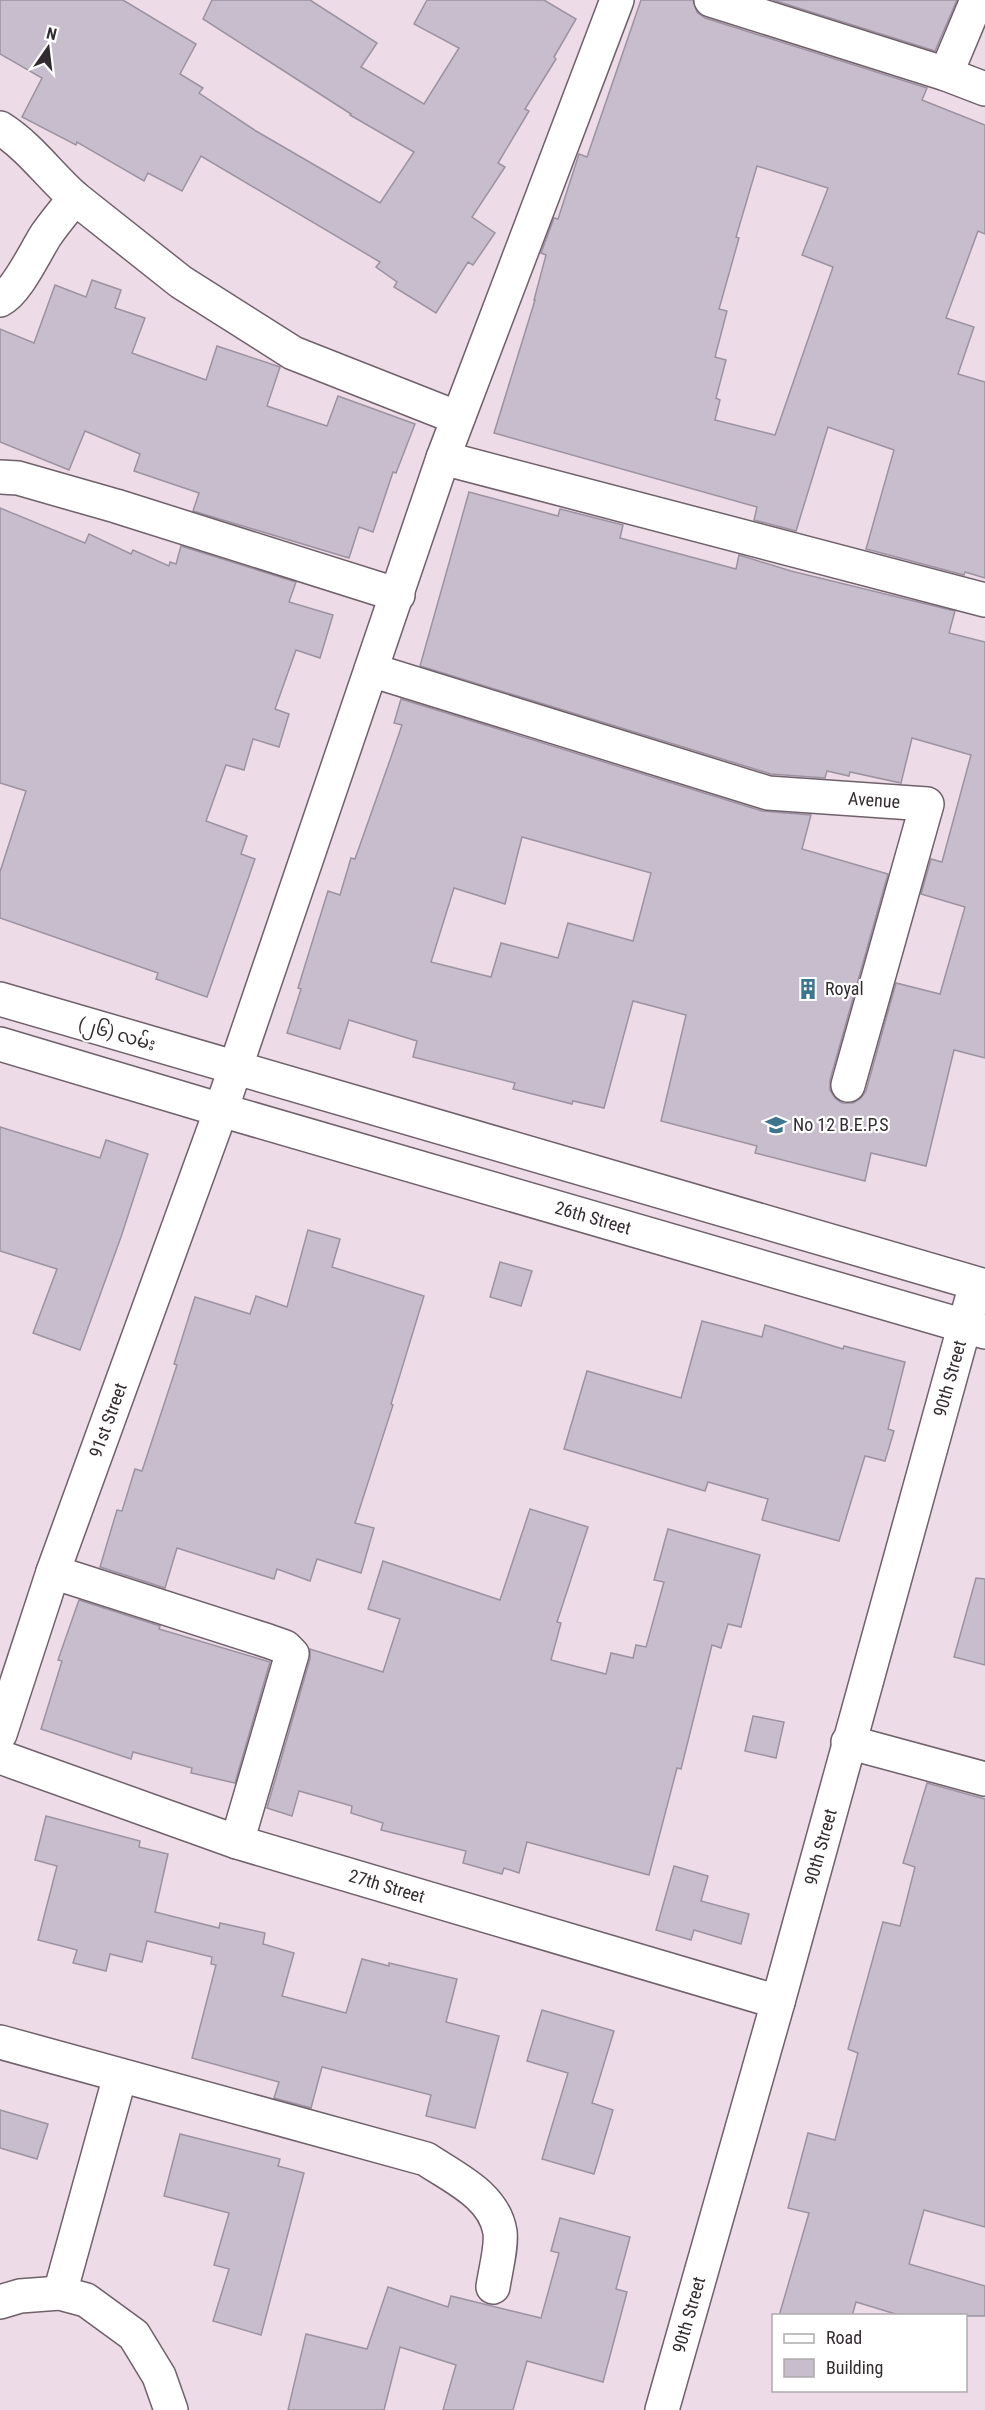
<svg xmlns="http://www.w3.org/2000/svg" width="985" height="2410" font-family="'Roboto Condensed','Noto Sans Myanmar',sans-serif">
<rect width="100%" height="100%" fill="#eddce8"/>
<g fill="#c7bdcd" stroke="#9c92a1" stroke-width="1.5" fill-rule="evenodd">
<path d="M0,0h123l73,44 -16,30 23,14 -4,5 57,38 124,72 34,-51 -64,-37 1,-1 -148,-95 9,-19h98l67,43 -16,24 63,37 35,-56 -45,-24 13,-24h117l32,19 -22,38 2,2 -31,50 4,2 -31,52 7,4 -33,50 23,16 -22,32 -5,-3 -32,51 -42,-26 3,-5 -21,-15 4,-5 -179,-106 -19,35 -34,-18 -4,8 -67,-39 -1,3 -54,-28 20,-39 -42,-24z"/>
<path d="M641,0h52l4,12 8,6 222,70 -5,12 63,25v109l-7,-3 -32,87 28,9 -16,47 27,8v196l-20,-6 -1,3 -98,-26 28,-99 -66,-23 -32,104 -42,-11 3,-13 -263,-74 41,-133h-1l12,-45 -5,-2 13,-35 4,1 21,-65 8,3zM757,166l71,22 -26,67 31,12 -58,168 -60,-15 5,-20 -4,-2 10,-38 -11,-3 12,-46 -8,-2 20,-71 -3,-1z"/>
<path d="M773,0h184l-22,51z"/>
<path d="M92,280l29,10 -6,18 30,10 -13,35 74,27 11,-34 63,21 -13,39 60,20 11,-30 77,28 -19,49 -3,-1 -20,60 -14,-5 -10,31 -156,-47 6,-18 -65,-22 6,-17 -55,-23 -16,39 -69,-28v-113l34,14 21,-58 31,12z"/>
<path d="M469,492l89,24 2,-7 63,16 -3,13 116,31 3,-14 52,16 164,40 -6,22 36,9v416l-31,-8 -28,116 -55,-13 -6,28 -110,-28 2,-7 -96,-25 25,-106 -53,-14 -29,107 -31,-7 -1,3 -59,-15 2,-6 -102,-26 4,-16 -68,-21 -9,29 -53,-16 14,-44 -3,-1 30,-97 12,4 11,-37 4,1 35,-99 12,-35 -8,-2 7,-24 361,112 49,4 -9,34 86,25 -58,206v10l5,8 7,5h11l8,-5 5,-7 30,-108 44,11 25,-87 -44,-13 10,-35 11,3 29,-107 -59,-17 -11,45 -51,-11 -1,4 -22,-5 -2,7 -54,-4 -351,-108zM522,837l129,36 -18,68 -65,-18 -10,35 -57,-15 -10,34 -60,-15 23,-74 51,16z"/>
<path d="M0,508l85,35 4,-9 42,20 2,-4 36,16 1,-4 6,2 5,-18 115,36 -7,20 44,13 -13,43 -24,-8 -21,59 14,5 -10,33 -26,-8 -9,31 -18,-5 -20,56 41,15 -6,18 14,5 -48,138 -51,-18 2,-6 -158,-55v-46l26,-81 -26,-8z"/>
<path d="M0,1127l100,31 6,-18 42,14 -27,83 -41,113 -47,-17 24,-64 -57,-18z"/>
<path d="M308,1230l32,9 -8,28 92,29 -33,108 2,1 -38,118 19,5 -13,45 -44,-14 -7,22 -33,-12 -3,10 -97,-31 -12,40 -65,-21 17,-57 5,1 13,-42 7,2 35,-106 -3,-1 21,-67 55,17 6,-18 31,11z"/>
<path d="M500,1262l32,9 -11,35 -31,-9z"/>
<path d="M702,1321l60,16 3,-12 78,24 1,-3 61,16 -17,67 6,2 -9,30 -20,-5 -26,85 -77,-21 6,-21 -60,-17 -3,9 -141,-42 23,-78 94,27z"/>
<path d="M530,1509l58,18 -31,95 4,1 -10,37 55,14 5,-21 22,5 3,-13 10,2 18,-65 -10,-2 14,-51 92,26 -19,72 -13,-3 -7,24 -9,-3 -31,124 -4,-1 -28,107 -122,-33 -8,31 -15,-5 -2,6 -39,-11 3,-12 -85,-21 2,-7 -32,-10 1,-7 -53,-15 -7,25 -25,-8 43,-149v-10l73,23 17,-53 -32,-10 15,-48 117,39z"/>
<path d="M976,1578l9,1v86l-31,-8z"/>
<path d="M79,1600l81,26 -1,3 111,33 -35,121 -44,-10 1,-5 -59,-16 -2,7 -90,-30 21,-68 -4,-1z"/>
<path d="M753,1716l31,6 -8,36 -31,-7z"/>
<path d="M927,1783l58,16v428l-61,-17 -15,54 76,22v30h-83l-46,-14 -4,14h-73l30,-103 -21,-5 20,-75 27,7 23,-87 -10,-4 35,-127 17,4 15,-59 -12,-4z"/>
<path d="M46,1816l94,25 -1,6 29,7 -13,58 64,16 1,-5 45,10 -2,11 31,9 -12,43 64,17 16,-54 27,7v-3l68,16 -11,43 53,14 -24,92 -49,-12 5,-21 -109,-28 -11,41 -37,-10 5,-16 -87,-24 24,-93 -5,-1 1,-7 -65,-16 -5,21 -32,-8 -4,17 -33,-8 4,-13 -39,-10 19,-74 -22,-6z"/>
<path d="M674,1866l34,10 -7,25 48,13 -8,30 -47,-14 -3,10 -35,-10z"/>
<path d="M542,2010l72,21 -22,72 21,7 -19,64 -52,-15 26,-86 -41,-12z"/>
<path d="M0,2110l48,14 -11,35 -37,-11z"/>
<path d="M180,2134l100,25 -2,7 26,7 -43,162 -48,-14 16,-52 -15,-4 15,-52 -65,-17z"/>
<path d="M560,2218l70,19 -14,52 11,3 -24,90 -76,-21 -14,49h-70l13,-45 -56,-18 -16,63h-96l18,-76 61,15 21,-62 60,20 3,-11 90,22 18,-65 -8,-2z"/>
</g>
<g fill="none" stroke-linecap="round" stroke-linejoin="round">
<defs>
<g id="minor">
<path d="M711,0l235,74 39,15"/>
<path d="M946,74l31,-74"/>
<path d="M0,128c30,19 49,47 75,70l106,84 112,71 165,65"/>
<path d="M0,300c17,-8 35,-48 46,-65 9,-13 19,-25 29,-37"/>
<path d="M443,458l542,142"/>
<path d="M0,477l18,1 98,28 282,89"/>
<path id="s1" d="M371,670l397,123 159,11 -79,281"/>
<path d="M53,1572l215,69 17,6 7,7 -55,188"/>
<path id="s2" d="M0,1734l53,-162 168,-462 222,-652 174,-458"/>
<path d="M848,1742l137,37"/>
<path id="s3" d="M0,1757l237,85 541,160"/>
<path d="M0,2042l426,117c28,19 68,36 74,73 2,15 -5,40 -7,55"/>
<path d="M60,2293l60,-217"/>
<path d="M0,2302l20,-6 40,-3 26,7 48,35 25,41 12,34"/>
<path id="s4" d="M662,2410l116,-408 198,-718"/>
</g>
<g id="major">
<path d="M0,999l985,287"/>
<path id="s5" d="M0,1044l221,66 764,222"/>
</g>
</defs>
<use href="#minor" stroke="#6f606a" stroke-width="36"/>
<use href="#major" stroke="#6f606a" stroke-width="36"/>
<use href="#minor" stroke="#fff" stroke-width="33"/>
<use href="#major" stroke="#fff" stroke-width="33"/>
</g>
<defs>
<symbol id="building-bare" viewBox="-9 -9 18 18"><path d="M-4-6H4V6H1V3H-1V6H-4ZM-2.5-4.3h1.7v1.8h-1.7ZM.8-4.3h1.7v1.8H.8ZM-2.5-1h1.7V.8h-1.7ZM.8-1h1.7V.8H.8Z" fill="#3b758e" stroke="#fff" stroke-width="2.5" paint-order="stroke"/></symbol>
<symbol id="school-bare" viewBox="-9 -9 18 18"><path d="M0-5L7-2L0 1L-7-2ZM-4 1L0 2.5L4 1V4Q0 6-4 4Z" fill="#3b758e" stroke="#fff" stroke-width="2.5" paint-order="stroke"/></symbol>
</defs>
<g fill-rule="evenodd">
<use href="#building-bare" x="793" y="974" width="30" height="30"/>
<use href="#school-bare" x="761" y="1110" width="30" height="30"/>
</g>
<g text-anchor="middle" stroke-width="4.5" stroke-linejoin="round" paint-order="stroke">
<g font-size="18" fill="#322b30" stroke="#fff">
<text dy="6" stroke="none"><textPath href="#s1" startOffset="522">Avenue</textPath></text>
<text transform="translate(117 1034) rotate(16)" y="6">(၂၆) လမ်း</text>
<text dy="6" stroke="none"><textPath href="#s5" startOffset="618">26th Street</textPath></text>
<text dy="6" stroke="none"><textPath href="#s4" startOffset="1071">90th Street</textPath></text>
<text dy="6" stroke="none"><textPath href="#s2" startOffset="332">91st Street</textPath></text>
<text dy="6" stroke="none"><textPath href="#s4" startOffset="585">90th Street</textPath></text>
<text dy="6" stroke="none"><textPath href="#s3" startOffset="408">27th Street</textPath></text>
<text dy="6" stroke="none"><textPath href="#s4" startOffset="99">90th Street</textPath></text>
</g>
<g font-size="18" fill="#322b30" stroke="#fff" text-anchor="start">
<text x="825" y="995">Royal</text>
<text x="793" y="1131">No 12 B.E.P.S</text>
</g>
</g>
<rect x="772" y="2314" width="195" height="78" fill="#ffffff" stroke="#adaaac" stroke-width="1.5"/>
<rect x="784" y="2334" width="30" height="9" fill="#ffffff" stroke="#adaaac" stroke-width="1.5"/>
<text x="826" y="2344" font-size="18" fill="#322b30">Road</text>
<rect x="784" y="2359" width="30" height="18" fill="#c7bdcd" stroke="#adaaac" stroke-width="1.5"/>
<text x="826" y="2374" font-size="18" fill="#322b30">Building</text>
<g transform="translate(48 48) rotate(14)" stroke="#ffffff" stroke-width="4.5" paint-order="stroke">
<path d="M0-4.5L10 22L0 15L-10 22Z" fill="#322b30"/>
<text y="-9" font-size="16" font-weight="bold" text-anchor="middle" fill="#322b30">N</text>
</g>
</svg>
